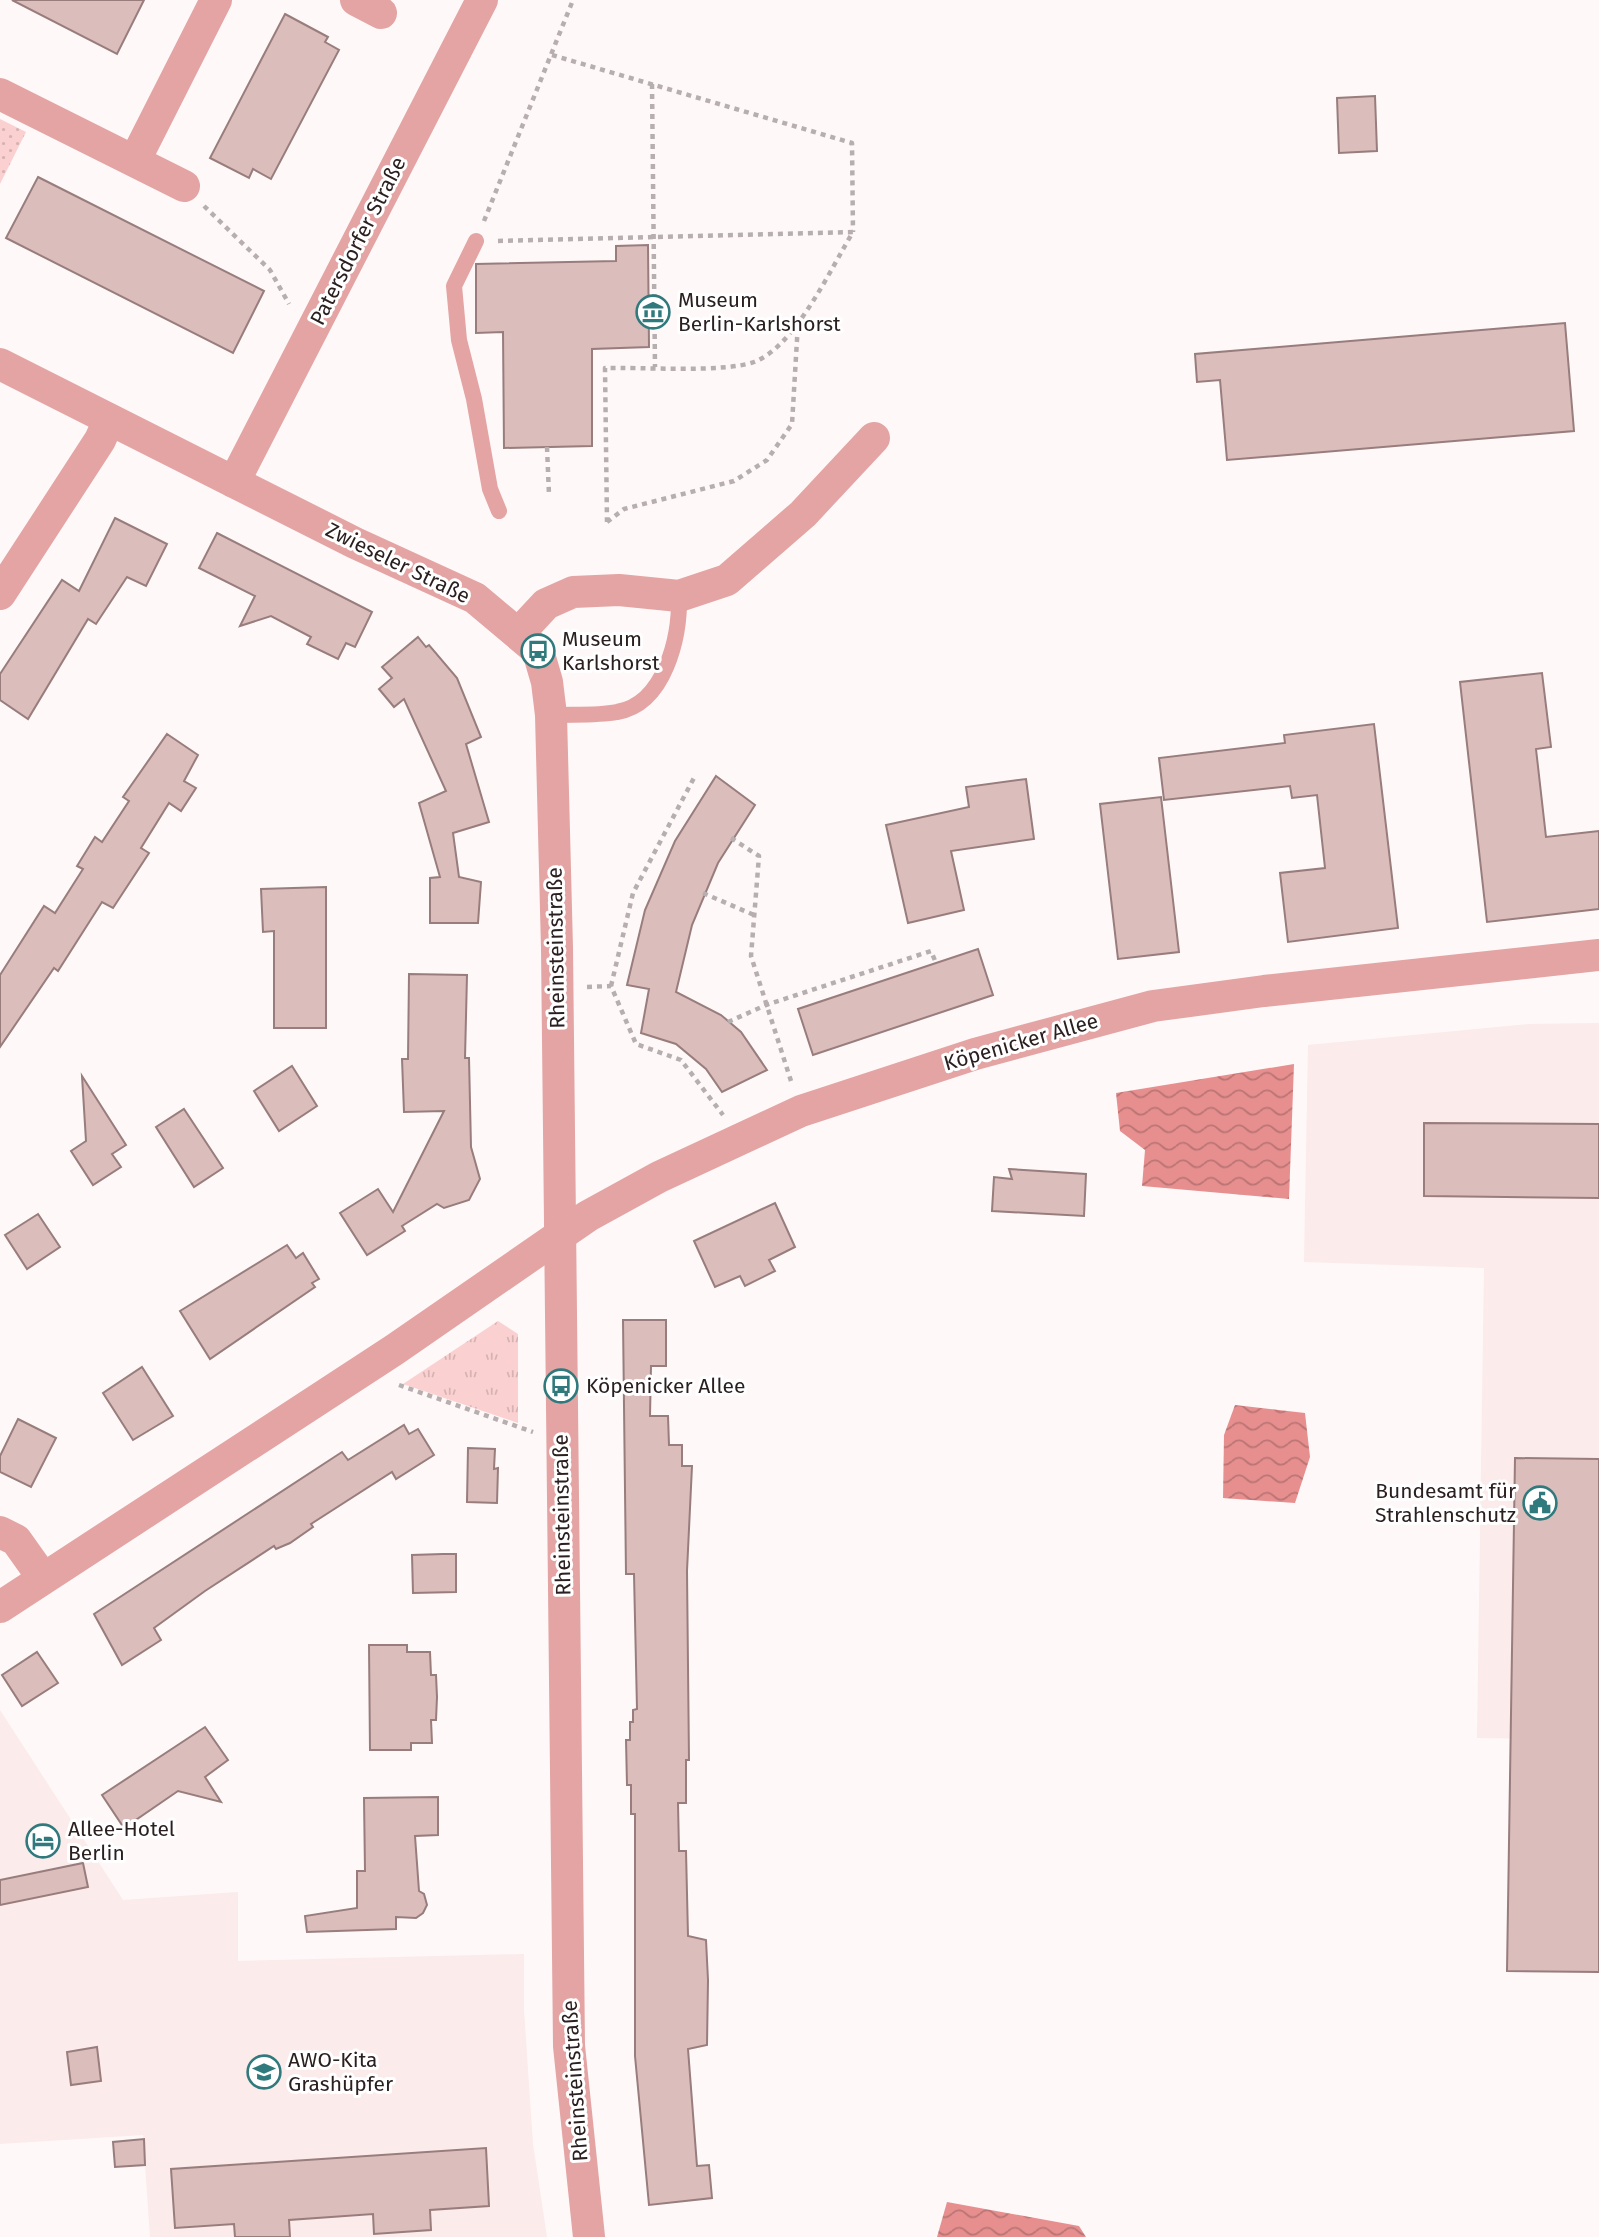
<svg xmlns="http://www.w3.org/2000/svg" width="1599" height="2237" font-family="'Fira Sans',sans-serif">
<defs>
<pattern id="grass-tufts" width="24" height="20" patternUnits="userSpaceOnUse" patternTransform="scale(1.75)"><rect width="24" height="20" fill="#fad1d0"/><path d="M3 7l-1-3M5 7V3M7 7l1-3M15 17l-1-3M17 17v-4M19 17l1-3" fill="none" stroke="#d6b3b2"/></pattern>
<pattern id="park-dots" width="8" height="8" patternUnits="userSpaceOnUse" patternTransform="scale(1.75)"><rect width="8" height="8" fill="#fad1d0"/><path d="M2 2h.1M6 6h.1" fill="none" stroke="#d6b3b2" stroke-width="1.8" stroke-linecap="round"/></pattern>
<pattern id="water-waves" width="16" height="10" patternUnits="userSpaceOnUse" patternTransform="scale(1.75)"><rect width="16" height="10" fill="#e78f8f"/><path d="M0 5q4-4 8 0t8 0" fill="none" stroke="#bb7474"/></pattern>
</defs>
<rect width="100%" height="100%" fill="#fef8f8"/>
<g fill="#fbebea">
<path d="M1599,1023v717l-122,-2 7,-470 -180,-6 4,-217 221,-21z"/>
<path d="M0,1710l123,190 115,-8v69l286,-7v56l9,134 14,93h-397l-7,-102 -143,9z"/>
</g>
<path fill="url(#grass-tufts)" d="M498,1321l20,13v89l-115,-39z"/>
<path fill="url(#park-dots)" d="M0,119l26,13 -26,52z"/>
<g fill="url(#water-waves)">
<path d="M1294,1064l-5,135 -147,-13 3,-36 -25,-19 -4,-38z"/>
<path d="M1235,1405l70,8 5,44 -15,46 -72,-5 1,-63z"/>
<path d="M947,2202l132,24 7,11h-149z"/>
</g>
<g fill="#dbbdbc" stroke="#987d7c" stroke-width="2">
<path d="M12,0h132l-27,54z"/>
<path d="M285,14l43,23 -3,5 14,8 -68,129 -18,-10 -4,9 -39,-20z"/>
<path d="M1375,96l2,55 -38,2 -2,-55z"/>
<path d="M38,177l226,114 -31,62 -227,-115z"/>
<path d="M648,245l1,102 -57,2v97l-88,2 -1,-116 -27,1v-69l140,-3v-15z"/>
<path d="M1565,323l9,108 -347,29 -7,-80 -23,2 -2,-28z"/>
<path d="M115,518l52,26 -21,42 -19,-9 -31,47 -8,-5 -60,100 -28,-19v-26l62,-94 17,11z"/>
<path d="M217,533l155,79 -17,35 -9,-4 -8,16 -31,-15 4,-7 -40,-21 -31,10 15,-30 -56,-28z"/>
<path d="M418,637l8,10 3,-2 28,33 24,59 -15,7 23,78 -36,11 6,44 22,5 -3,41h-48v-45l10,-1 -21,-74 27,-12 -42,-92 -10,8 -15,-18 13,-11 -10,-11z"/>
<path d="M1542,673l9,74 -15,2 10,88 53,-6v78l-112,13 -27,-240z"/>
<path d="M1374,724l24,204 -110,14 -8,-69 45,-5 -8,-73 -25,3 -2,-12 -126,14 -5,-42 126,-15 -1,-8z"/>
<path d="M167,734l31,21 -14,26 12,7 -15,23 -12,-8 -28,45 8,5 -36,55 -11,-6 -44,69 -4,-3 -54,79v-72l44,-69 11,7 28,-44 -6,-3 18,-29 7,5 27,-41 -6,-4z"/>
<path d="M716,776l39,29 -37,58 -26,62 -16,67 45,23 20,17 26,38 -45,22 -16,-23 -30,-25 -35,-11 8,-44 -22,-4 18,-75 30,-69z"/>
<path d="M1026,779l8,60 -83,12 13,59 -56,13 -22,-98 83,-18 -3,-20z"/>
<path d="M1161,797l18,155 -61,7 -18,-155z"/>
<path d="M326,887v141h-52v-97l-11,1 -2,-43z"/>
<path d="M978,949l15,46 -180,60 -15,-46z"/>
<path d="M409,974l58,1 -2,83h4l2,89 9,32 -11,21 -25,8 -7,-4 -35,22 3,5 -38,24 -27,-42 38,-24 15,23 51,-101 -40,1 -2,-53h6z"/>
<path d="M292,1066l25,40 -38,25 -25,-40z"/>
<path d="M82,1076l44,69 -14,9 9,13 -28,18 -22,-34 15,-10z"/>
<path d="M184,1109l39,59 -29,19 -38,-60z"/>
<path d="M1424,1123l175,1v74l-175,-2z"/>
<path d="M1009,1169l77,5 -2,42 -92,-5 2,-34 18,2z"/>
<path d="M775,1203l20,44 -26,13 6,11 -30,15 -5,-10 -25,11 -21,-46z"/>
<path d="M38,1214l22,33 -33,22 -22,-34z"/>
<path d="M287,1245l9,13 7,-5 16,26 -7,4 3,4 -105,72 -30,-48z"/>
<path d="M623,1320h43v46h-15l-1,50h18l1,29h13v21h10l-5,105 2,189h-3v43h-8l1,48h7l2,85 18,4 2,40 -1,65 -19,4 9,117 12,-1 3,33 -63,7 -14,-149v-242h-4v-29h-4l-1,-45h4v-18h3v-12l4,-1 -3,-135h-8z"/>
<path d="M142,1367l31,49 -40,24 -30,-47z"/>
<path d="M18,1419l38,19 -25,49 -31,-15v-16z"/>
<path d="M404,1425l5,9 9,-5 16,26 -38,24 -4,-7 -81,52 2,3 -23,16 -14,6 -2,-3 -69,45 -51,37 7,12 -39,25 -28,-51 248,-162 6,8z"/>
<path d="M468,1448l27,1 -1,20 4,-1 -1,35 -30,-1z"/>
<path d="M1515,1458l84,1v513l-92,-1z"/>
<path d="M443,1554h13v38l-43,1 -1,-38z"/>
<path d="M369,1645h38v7h23l1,23h5l1,22 -1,23h-5l1,23h-21v7h-41z"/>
<path d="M37,1652l21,31 -36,23 -20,-31z"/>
<path d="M205,1727l23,33 -23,17 16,25 -43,-11 -54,37 -22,-33z"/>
<path d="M438,1797v38l-23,1 4,55 5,3 3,11 -4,8 -7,5 -20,-1v12l-89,3 -2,-16 52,-8v-37h8l-1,-73z"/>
<path d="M83,1863l5,24 -88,18v-25z"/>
<path d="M97,2047l4,34 -30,4 -4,-33z"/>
<path d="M144,2139l1,26 -30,2 -2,-25z"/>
<path d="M486,2148l3,58 -59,4 1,20 -57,4 -1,-20 -84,6 1,17h-55l-1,-13 -59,4 -4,-59z"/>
</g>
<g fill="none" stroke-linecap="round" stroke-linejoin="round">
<g stroke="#b7afaf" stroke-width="4.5" stroke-dasharray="5 5" stroke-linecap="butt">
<path d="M552,55l300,88 1,89"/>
<path d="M652,84l3,283"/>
<path d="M204,206l66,64 19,34"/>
<path d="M484,221l89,-221"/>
<path d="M498,241l355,-9c-22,36 -58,115 -99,130 -30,11 -114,5 -149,6l2,154"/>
<path d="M547,447l2,48"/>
<path d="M607,522l17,-13 110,-28 33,-21 25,-36 6,-101"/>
<path d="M731,838l28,18 -8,100 40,125"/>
<path d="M703,893l51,22"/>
<path d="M611,986l22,-93 62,-117"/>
<path d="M587,987l24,-1 25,58 45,16 42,55"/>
<path d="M728,1022l38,-17 165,-54 5,12"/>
<path d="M399,1385l134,47"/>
</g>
<g stroke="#e3a4a3" stroke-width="16">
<path d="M476,241l-22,45 5,54 15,59 16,90 9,22"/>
<path d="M551,715c22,-1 45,1 66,-3 48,-8 63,-75 62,-116"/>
</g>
<g stroke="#e3a4a3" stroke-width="32">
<path d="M356,0l25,13"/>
<path d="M0,94l184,92"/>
<path d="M135,160l81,-160"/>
<path d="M0,364l355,179 120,55 63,53 9,31 4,33 6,233 12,1098 20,191"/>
<path d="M234,482l248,-482"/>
<path d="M0,594l100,-154 9,-20"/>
<path d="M519,633l27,-29 27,-12 46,-2 60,6 48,-16 76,-66 71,-76"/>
<path d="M0,1532l16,8 27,38"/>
<path d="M0,1607l394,-257 194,-134 71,-39 142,-66 174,-57 178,-48 111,-15 335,-36"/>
</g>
</g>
<defs>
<symbol id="museum-ring" viewBox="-11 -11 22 22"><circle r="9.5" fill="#fff" stroke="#30797d" stroke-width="1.5"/><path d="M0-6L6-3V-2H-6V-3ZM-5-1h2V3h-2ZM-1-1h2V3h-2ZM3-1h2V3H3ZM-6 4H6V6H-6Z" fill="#30797d"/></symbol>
<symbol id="bus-ring" viewBox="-11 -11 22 22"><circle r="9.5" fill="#fff" stroke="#30797d" stroke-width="1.5"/><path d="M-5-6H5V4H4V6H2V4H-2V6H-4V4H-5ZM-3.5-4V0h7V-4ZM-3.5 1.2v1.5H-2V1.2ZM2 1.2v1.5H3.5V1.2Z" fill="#30797d"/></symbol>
<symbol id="civic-ring" viewBox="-11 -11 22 22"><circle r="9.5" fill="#fff" stroke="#30797d" stroke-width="1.5"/><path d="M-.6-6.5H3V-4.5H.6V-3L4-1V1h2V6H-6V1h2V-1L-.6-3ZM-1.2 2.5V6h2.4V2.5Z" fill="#30797d"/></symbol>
<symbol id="hotel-ring" viewBox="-11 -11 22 22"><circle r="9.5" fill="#fff" stroke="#30797d" stroke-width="1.5"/><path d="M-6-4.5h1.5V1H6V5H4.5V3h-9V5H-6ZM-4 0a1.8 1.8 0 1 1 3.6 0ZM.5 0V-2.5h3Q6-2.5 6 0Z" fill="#30797d"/></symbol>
<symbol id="school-ring" viewBox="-11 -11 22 22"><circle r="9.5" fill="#fff" stroke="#30797d" stroke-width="1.5"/><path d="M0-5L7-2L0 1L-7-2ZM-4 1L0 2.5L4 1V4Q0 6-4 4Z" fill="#30797d"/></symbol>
</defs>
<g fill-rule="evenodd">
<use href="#museum-ring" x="634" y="293" width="38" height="38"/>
<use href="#bus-ring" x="519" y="632" width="38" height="38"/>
<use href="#bus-ring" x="542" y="1367" width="38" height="38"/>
<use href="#civic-ring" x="1521" y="1484" width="38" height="38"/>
<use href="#hotel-ring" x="24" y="1822" width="38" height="38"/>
<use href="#school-ring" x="245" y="2053" width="38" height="38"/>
</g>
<g text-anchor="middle" stroke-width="6" stroke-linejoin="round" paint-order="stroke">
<g font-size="21" fill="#2b2020" stroke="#fff">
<text transform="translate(358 241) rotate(-63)" y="7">Patersdorfer Straße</text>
<text transform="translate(398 563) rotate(26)" y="7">Zwieseler Straße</text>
<text transform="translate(556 948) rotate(-91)" y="7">Rheinsteinstraße</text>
<text transform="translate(1021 1042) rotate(-16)" y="7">Köpenicker Allee</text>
<text transform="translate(562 1515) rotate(-91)" y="7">Rheinsteinstraße</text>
<text transform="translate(575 2081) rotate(-94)" y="7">Rheinsteinstraße</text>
</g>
<g font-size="21" fill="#2b2020" stroke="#fff" text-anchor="start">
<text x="678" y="307">Museum<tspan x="678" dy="24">Berlin-Karlshorst</tspan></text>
<text x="562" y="646">Museum<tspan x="562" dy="24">Karlshorst</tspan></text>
<text x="586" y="1393">Köpenicker Allee</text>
<text x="1516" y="1498" text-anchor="end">Bundesamt für<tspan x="1516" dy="24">Strahlenschutz</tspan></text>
<text x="68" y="1836">Allee-Hotel<tspan x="68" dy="24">Berlin</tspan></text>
<text x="288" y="2067">AWO-Kita<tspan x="288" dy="24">Grashüpfer</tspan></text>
</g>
</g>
</svg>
